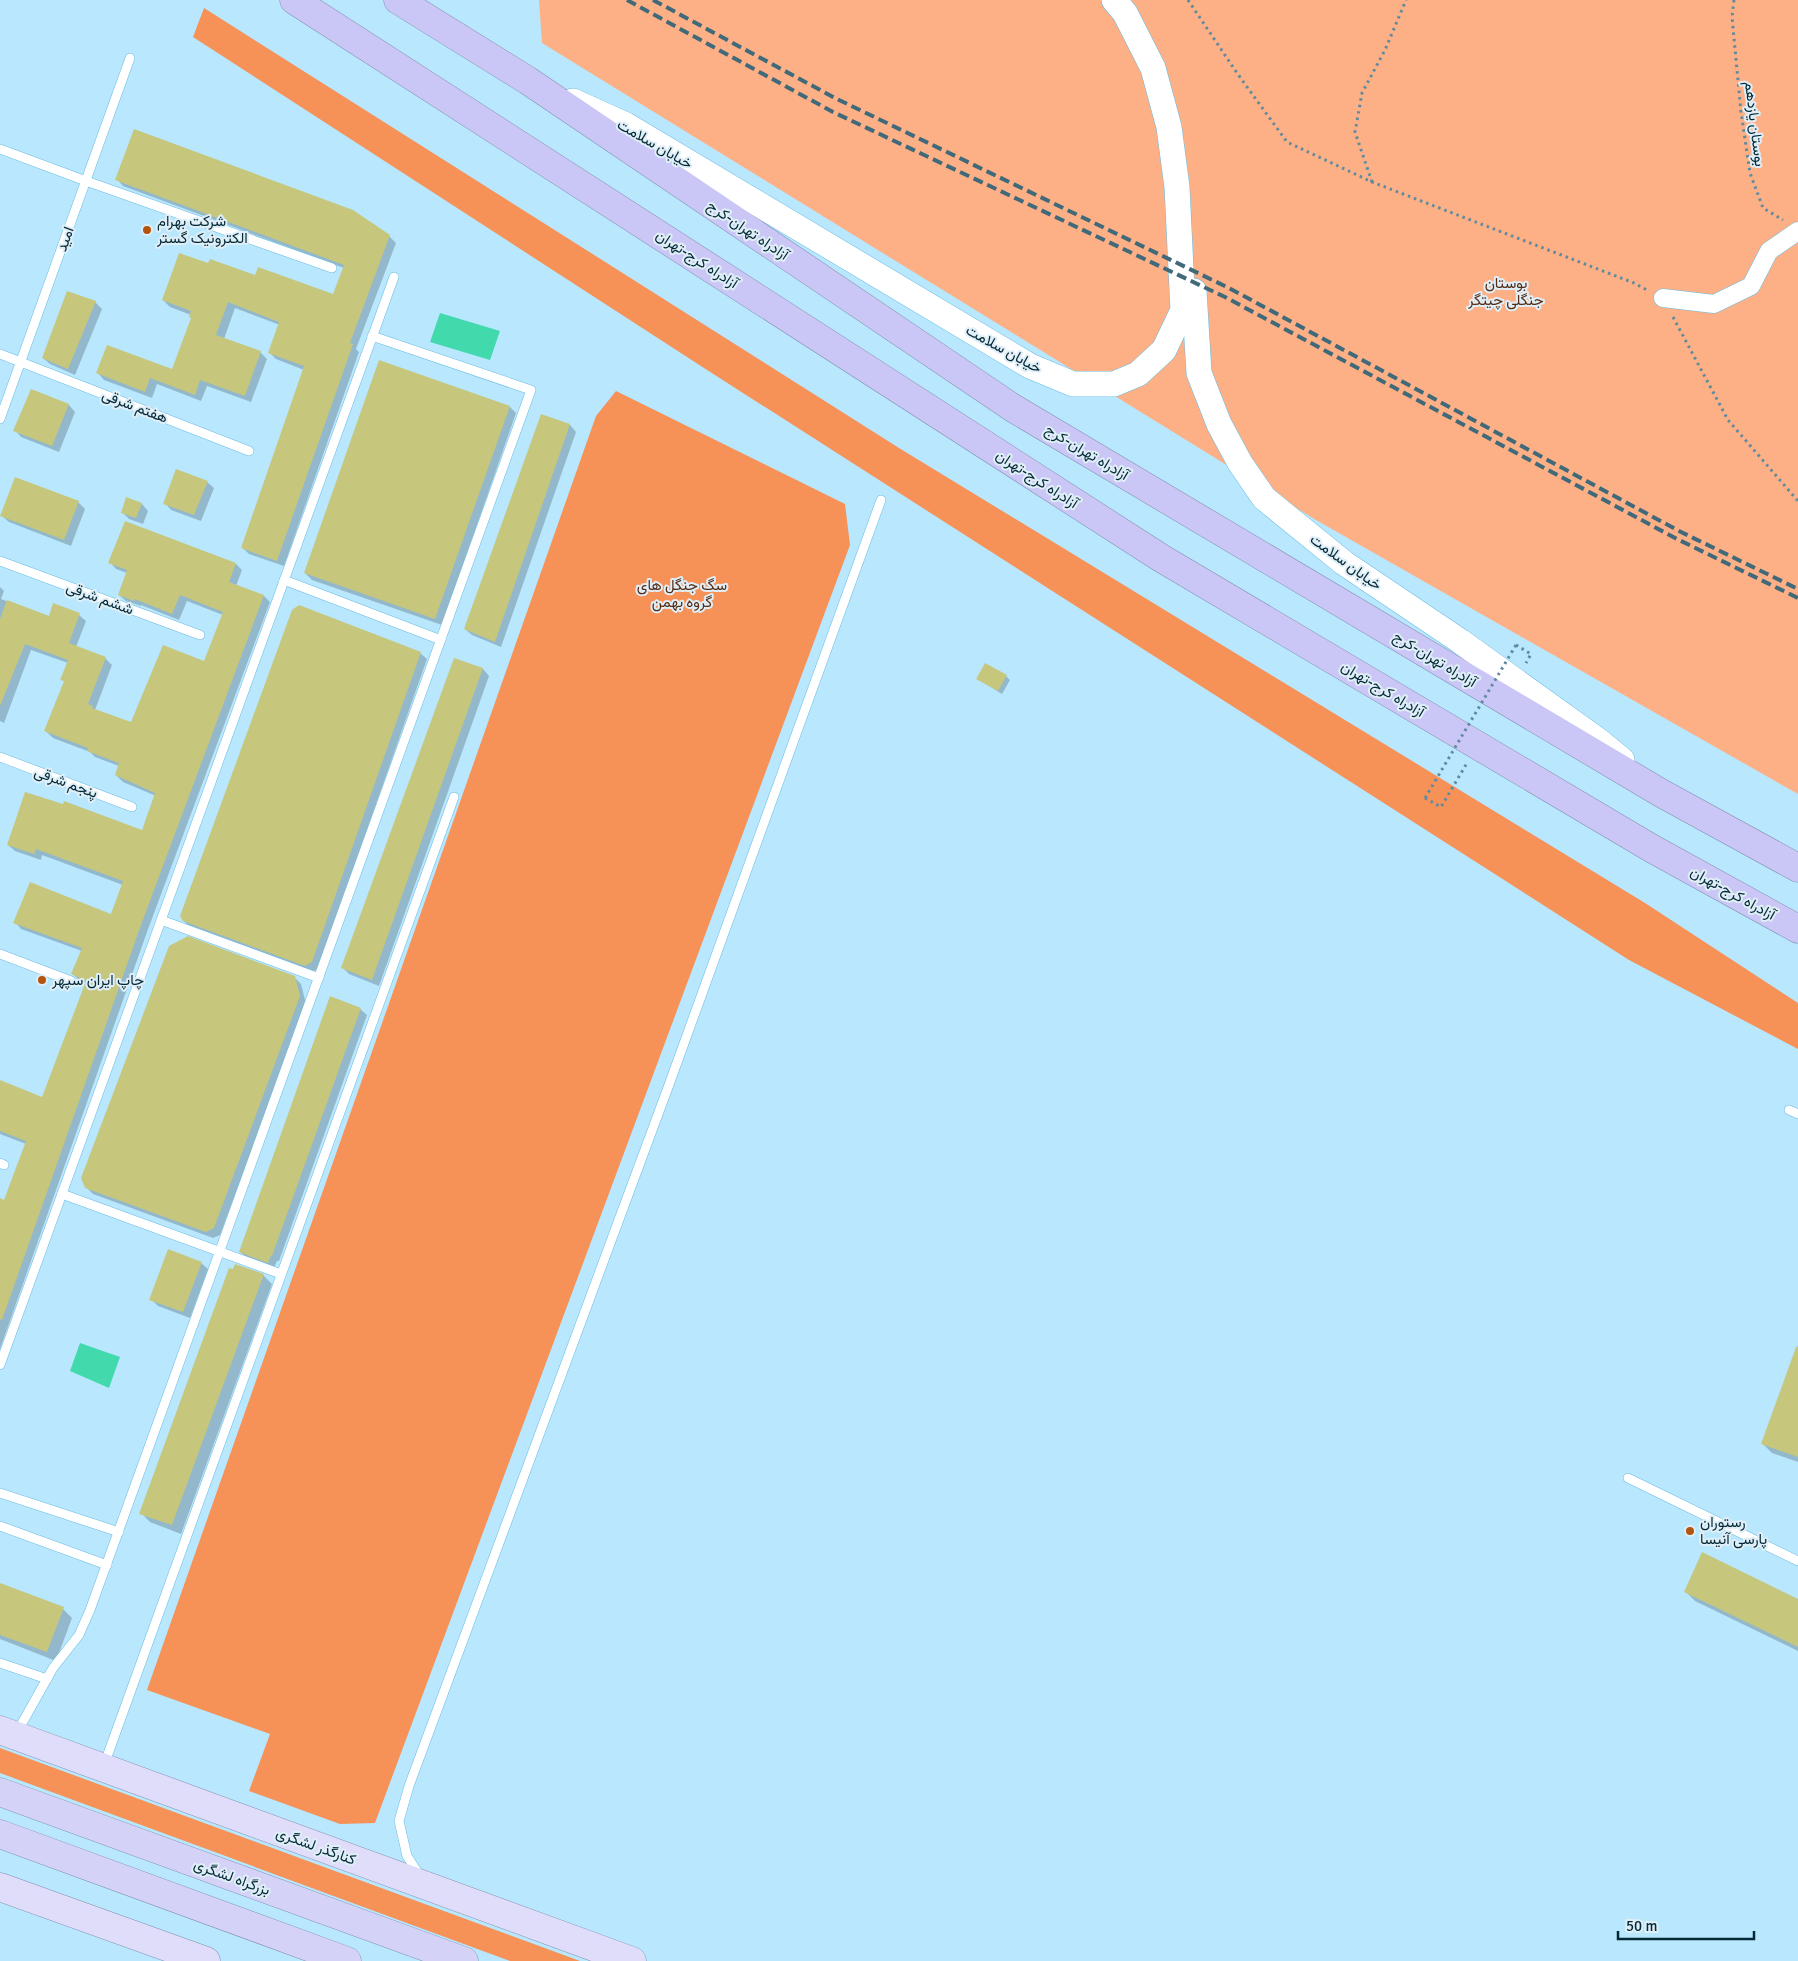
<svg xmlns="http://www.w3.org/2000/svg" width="1798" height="1961" font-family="Signika,Vazirmatn,sans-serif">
<rect width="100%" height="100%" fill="#b8e7fe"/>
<path fill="#fdb086" d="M539,0h1259v794l-482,-274 -774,-477z"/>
<g fill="#f69158">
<path d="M204,8l695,440 746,455 153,100v46l-169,-89 -925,-592 -511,-331z"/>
<path d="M616,391l229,113 5,41 -475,1278 -35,1 -91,-33 21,-57 -123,-44 449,-1274z"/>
<path d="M0,1748l580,213h-70l-510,-188z"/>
</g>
<g fill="#42d9ad">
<path d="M440,313l60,18 -10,29 -60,-18z"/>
<path d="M80,1343l40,14 -11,31 -39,-17z"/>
</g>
<g fill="#0003">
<path d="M117,179l272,57 7,7 -40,106 3,3 -75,214 -35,-12 -6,-6 61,-178 -28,-11 -7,-7 11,-27 -45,-17 -11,31 36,13 7,7 -16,43 -44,-16 -6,15 -44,-17 -5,14 -48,-18 -6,-7 75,-3 19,-52 -1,-3 -21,-8 -7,-7 46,-35 125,31 10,-28 -221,-82z"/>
<path d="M95,302l7,7 -27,66 -25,-11 -7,-6z"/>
<path d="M32,390l37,15 6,7 -16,40 -38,-15 -6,-7z"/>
<path d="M510,407l6,6 -74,212 -130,-45 -7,-7z"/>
<path d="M541,416l29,9 6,7 -75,215 -29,-12 -7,-6z"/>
<path d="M207,482l7,6 -13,33 -30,-11 -6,-7z"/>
<path d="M127,499l15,5 6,7 -5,13 -14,-5 -7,-7z"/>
<path d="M78,502l7,7 -14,37 -62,-24 -7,-6z"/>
<path d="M110,562l126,2 6,6 -6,16 28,10 6,6 -123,330 -147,417v-149l5,1 21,-57 -26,-10v-53l43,18 43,-115 -6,-3 -7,-7 9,-23 -61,-22 -6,-7 96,-7 12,-30 -81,-30 -1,5 -26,-9 -7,-6 134,-13 14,-36 -33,-14 -7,-7 3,-9 -24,-9 -5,-5 -37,-14 -7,-7 19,-49 -3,-3 6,-16 -37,-13 -27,73 -4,-2v-134l4,4 -3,8 49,18 29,-2 7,6 -10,26 29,11 7,7 -17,45 36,14 74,-61 18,-48 -36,-14 -8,19 -38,-15v1l-15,-5 -7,-6 8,-22 -11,-4z"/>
<path d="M420,653l7,6 -109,310 -6,3 -121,-44 -7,-7z"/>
<path d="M455,659l28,10 6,7 -110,310 -30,-12 -7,-7z"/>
<path d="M1006,676l4,4 -8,14 -24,-15z"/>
<path d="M294,977l7,7 5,20 -86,231 -7,3 -120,-44 -7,-7z"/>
<path d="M360,1009l7,6 -88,246h-2l-3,7 -27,-10 -7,-6z"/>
<path d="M201,1263l7,6 -18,49 -32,-12 -7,-7z"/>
<path d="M263,1275l9,9 -91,250 -31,-12 -9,-9z"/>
<path d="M1798,1345v117l-26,-9 -9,-9z"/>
<path d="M0,1584l63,25 9,9 -16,43 -56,-22z"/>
<path d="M1686,1592l112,8v51l-103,-50z"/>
</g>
<g fill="#c6c77d">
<path d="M134,129l219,81 37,25 -40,108 3,1 -76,217 -36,-13 63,-182 -36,-13 11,-31 -51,-20 -12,33 45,16 -16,45 -45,-16 -5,15 -45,-17 -5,14 -49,-19 11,-28 65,24 19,-51 -2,-1 2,-6 -29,-11 17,-47 29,10 2,-4 45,16 3,-8 75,27 11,-29 -229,-85z"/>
<path d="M67,291l29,10 -28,68 -26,-11z"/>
<path d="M379,360l131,46 -75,213 -131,-46z"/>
<path d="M31,389l38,15 -17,42 -39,-15z"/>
<path d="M541,414l29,10 -75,218 -31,-13z"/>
<path d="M176,469l32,12 -14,34 -31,-11z"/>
<path d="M15,477l64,24 -15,39 -64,-24z"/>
<path d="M126,497l16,6 -6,15 -15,-5z"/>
<path d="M125,521l111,42 -7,19 35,13 -123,330 -139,395 -2,-1v-121l4,2 22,-59 -26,-10v-51l42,17 44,-116 -15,-7 11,-26 -69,-25 17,-41 81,32 12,-33 -87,-32 -2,5 -27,-9 18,-53 38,12 1,-3 78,29 13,-37 -40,-18 4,-12 -32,-12 1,-3 -44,-17 20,-50 -4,-1 8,-20 -43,-16 -25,62v-87l7,-19 42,16 4,-13 27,10 -11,30 37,14 -18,47 5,2 -1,2 39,14 32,-77 41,16 19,-49 -43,-17 -8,19 -37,-15 -1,2 -16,-6 9,-25 -19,-7z"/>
<path d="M299,605l122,47 -109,310 -7,4 -122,-45 -3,-5 112,-306z"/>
<path d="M454,658l29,10 -111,312 -31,-12z"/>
<path d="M985,663l22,12 -9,16 -22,-12z"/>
<path d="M188,936l107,40 5,20 -86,232 -8,4 -121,-44 -4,-10 88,-232z"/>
<path d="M330,996l31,12 -89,248 -1,-1 -3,8 -29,-11z"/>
<path d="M168,1249l34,13 -19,50 -34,-12z"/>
<path d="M235,1264l29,10 -92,251 -33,-11 90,-246 4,1z"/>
<path d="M1796,1347h2v110l-37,-13z"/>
<path d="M1702,1552l96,47v48l-114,-55z"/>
<path d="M0,1583l64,24 -17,45 -47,-17z"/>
</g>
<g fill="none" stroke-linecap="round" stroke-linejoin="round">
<defs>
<g id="service">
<path d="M0,149l86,32 246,87"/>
<path d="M0,354l249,97"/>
<path d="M0,419l130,-361"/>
<path d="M0,561l200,74"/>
<path d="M284,580l157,60"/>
<path d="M0,757l132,50"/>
<path d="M161,920l158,58"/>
<path d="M0,954l71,27"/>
<path d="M1789,1110l9,4"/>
<path d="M0,1163l4,2"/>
<path d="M62,1194l219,80"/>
<path d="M0,1365l394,-1088"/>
<path d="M1628,1478l170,83"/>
<path d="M0,1493l119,39"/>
<path d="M0,1526l107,39"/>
<path d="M0,1663l47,16"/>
<path d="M16,1734l37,-66 26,-33 11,-25 441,-1220 -159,-54"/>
<path d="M104,1765l350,-968"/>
<path d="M420,1876l-13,-20 -8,-35 10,-35 261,-704 211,-582"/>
</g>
<path id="minor" d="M1663,298l51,6 37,-18 18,-35 29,-20"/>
<g id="secondary">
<path d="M573,101l53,24 404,241 43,18h41l24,-10 26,-24 19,-40 -6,-123 -8,-60 -16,-59 -28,-55 -11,-13"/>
<path d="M1194,291l5,82 20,51 21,39 24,35 80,65 116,78 139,100 23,19"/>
</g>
<g id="primary">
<path d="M0,1730l632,231"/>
<path d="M0,1887l206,74"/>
</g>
<g id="trunk">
<path d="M0,1792l464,169"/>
<path d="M0,1834l347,127"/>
</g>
<g id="motorway">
<path d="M294,0l867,558 490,290 147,81"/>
<path d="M398,0l129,80 486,328 648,385 137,75"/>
</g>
</defs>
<use href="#service" stroke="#6abce1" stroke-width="10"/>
<use href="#minor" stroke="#6abce1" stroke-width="19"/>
<use href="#secondary" stroke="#6abce1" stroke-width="26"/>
<use href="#primary" stroke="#848fb2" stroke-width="29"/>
<use href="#trunk" stroke="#848fb2" stroke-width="29"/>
<use href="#motorway" stroke="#848fb2" stroke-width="29"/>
<g stroke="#608a9d" stroke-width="3" stroke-dasharray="2.5 4" stroke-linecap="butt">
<path d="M1188,0l49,73 50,69 85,40 262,101 13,7"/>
<path d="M1734,0l-2,17 9,95 9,61 13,35 20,12"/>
<path d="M1372,182l-17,-50 7,-39 23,-43 21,-50"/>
<path d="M1673,317l55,103 70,81"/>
<path d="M1516,645l15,9 -5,9"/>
<path d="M1425,798l16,9 26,-44"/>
</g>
<use href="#service" stroke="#fff" stroke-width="9"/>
<use href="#minor" stroke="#fff" stroke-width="18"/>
<use href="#secondary" stroke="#fff" stroke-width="25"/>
<use href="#primary" stroke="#dfddf9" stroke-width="28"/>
<use href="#trunk" stroke="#d4d2f7" stroke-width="28"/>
<use href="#motorway" stroke="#cac6f5" stroke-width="28"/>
<g stroke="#40697a" stroke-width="4" stroke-dasharray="10 5" stroke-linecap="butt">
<path d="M627,0l206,112 392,185 452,242 121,59"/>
<path d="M653,0l182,98 394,190 450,243 119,58"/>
</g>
<path stroke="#608a9d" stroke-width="3" stroke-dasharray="2.5 4" stroke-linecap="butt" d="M1425,798l91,-153"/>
</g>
<g fill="#b5540f" stroke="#e0eff7" stroke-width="2">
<circle cx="147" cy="230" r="5"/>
<circle cx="42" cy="980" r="5"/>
<circle cx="1690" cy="1531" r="5"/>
</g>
<g text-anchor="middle" stroke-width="4" stroke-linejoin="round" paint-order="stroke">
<g font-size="15" fill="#032836" stroke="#e0eff7">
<text transform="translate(1755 124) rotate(83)" y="5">بوستان یازدهم</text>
<text transform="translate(655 144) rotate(30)" y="5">خیابان سلامت</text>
<text transform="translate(748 230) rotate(34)" y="5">آزادراه تهران-کرج</text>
<text transform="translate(65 239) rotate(-70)" y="5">امید</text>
<text transform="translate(697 259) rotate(33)" y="5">آزادراه کرج-تهران</text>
<text transform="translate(1004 349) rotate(29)" y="5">خیابان سلامت</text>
<text transform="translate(135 406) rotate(21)" y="5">هفتم شرقی</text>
<text transform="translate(1087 452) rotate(31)" y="5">آزادراه تهران-کرج</text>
<text transform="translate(1037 479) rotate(33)" y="5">آزادراه کرج-تهران</text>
<text transform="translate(1346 562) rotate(36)" y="5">خیابان سلامت</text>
<text transform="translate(100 598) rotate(20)" y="5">ششم شرقی</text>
<text transform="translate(1435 659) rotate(31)" y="5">آزادراه تهران-کرج</text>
<text transform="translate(1383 689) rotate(31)" y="5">آزادراه کرج-تهران</text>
<text transform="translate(66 782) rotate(20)" y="5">پنجم شرقی</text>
<text transform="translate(1733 893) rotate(29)" y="5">آزادراه کرج-تهران</text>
<text transform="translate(316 1846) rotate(20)" y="5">کنارگذر لشگری</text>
<text transform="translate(232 1877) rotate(20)" y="5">بزرگراه لشگری</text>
</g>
<g font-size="15" fill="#032836" stroke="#e0eff7" text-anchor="start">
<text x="157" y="226">شرکت بهرام<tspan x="157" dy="17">الکترونیک گستر</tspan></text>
<text x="52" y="985">چاپ ایران سپهر</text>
<text x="1700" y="1527">رستوران<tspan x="1700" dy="17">پارسی آنیسا</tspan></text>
</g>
<g font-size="15" fill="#542c15" stroke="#e0eff7">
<text x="1506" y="288">بوستان<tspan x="1506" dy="17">جنگلی چیتگر</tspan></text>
<text x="682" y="590">سگ جنگل های<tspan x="682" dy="17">گروه بهمن</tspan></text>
</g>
</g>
<path d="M1618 1931v8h136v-8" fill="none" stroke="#032836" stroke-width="2.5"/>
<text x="1626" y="1931" font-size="15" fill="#032836" stroke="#e0eff7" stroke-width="4" paint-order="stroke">50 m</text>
</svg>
